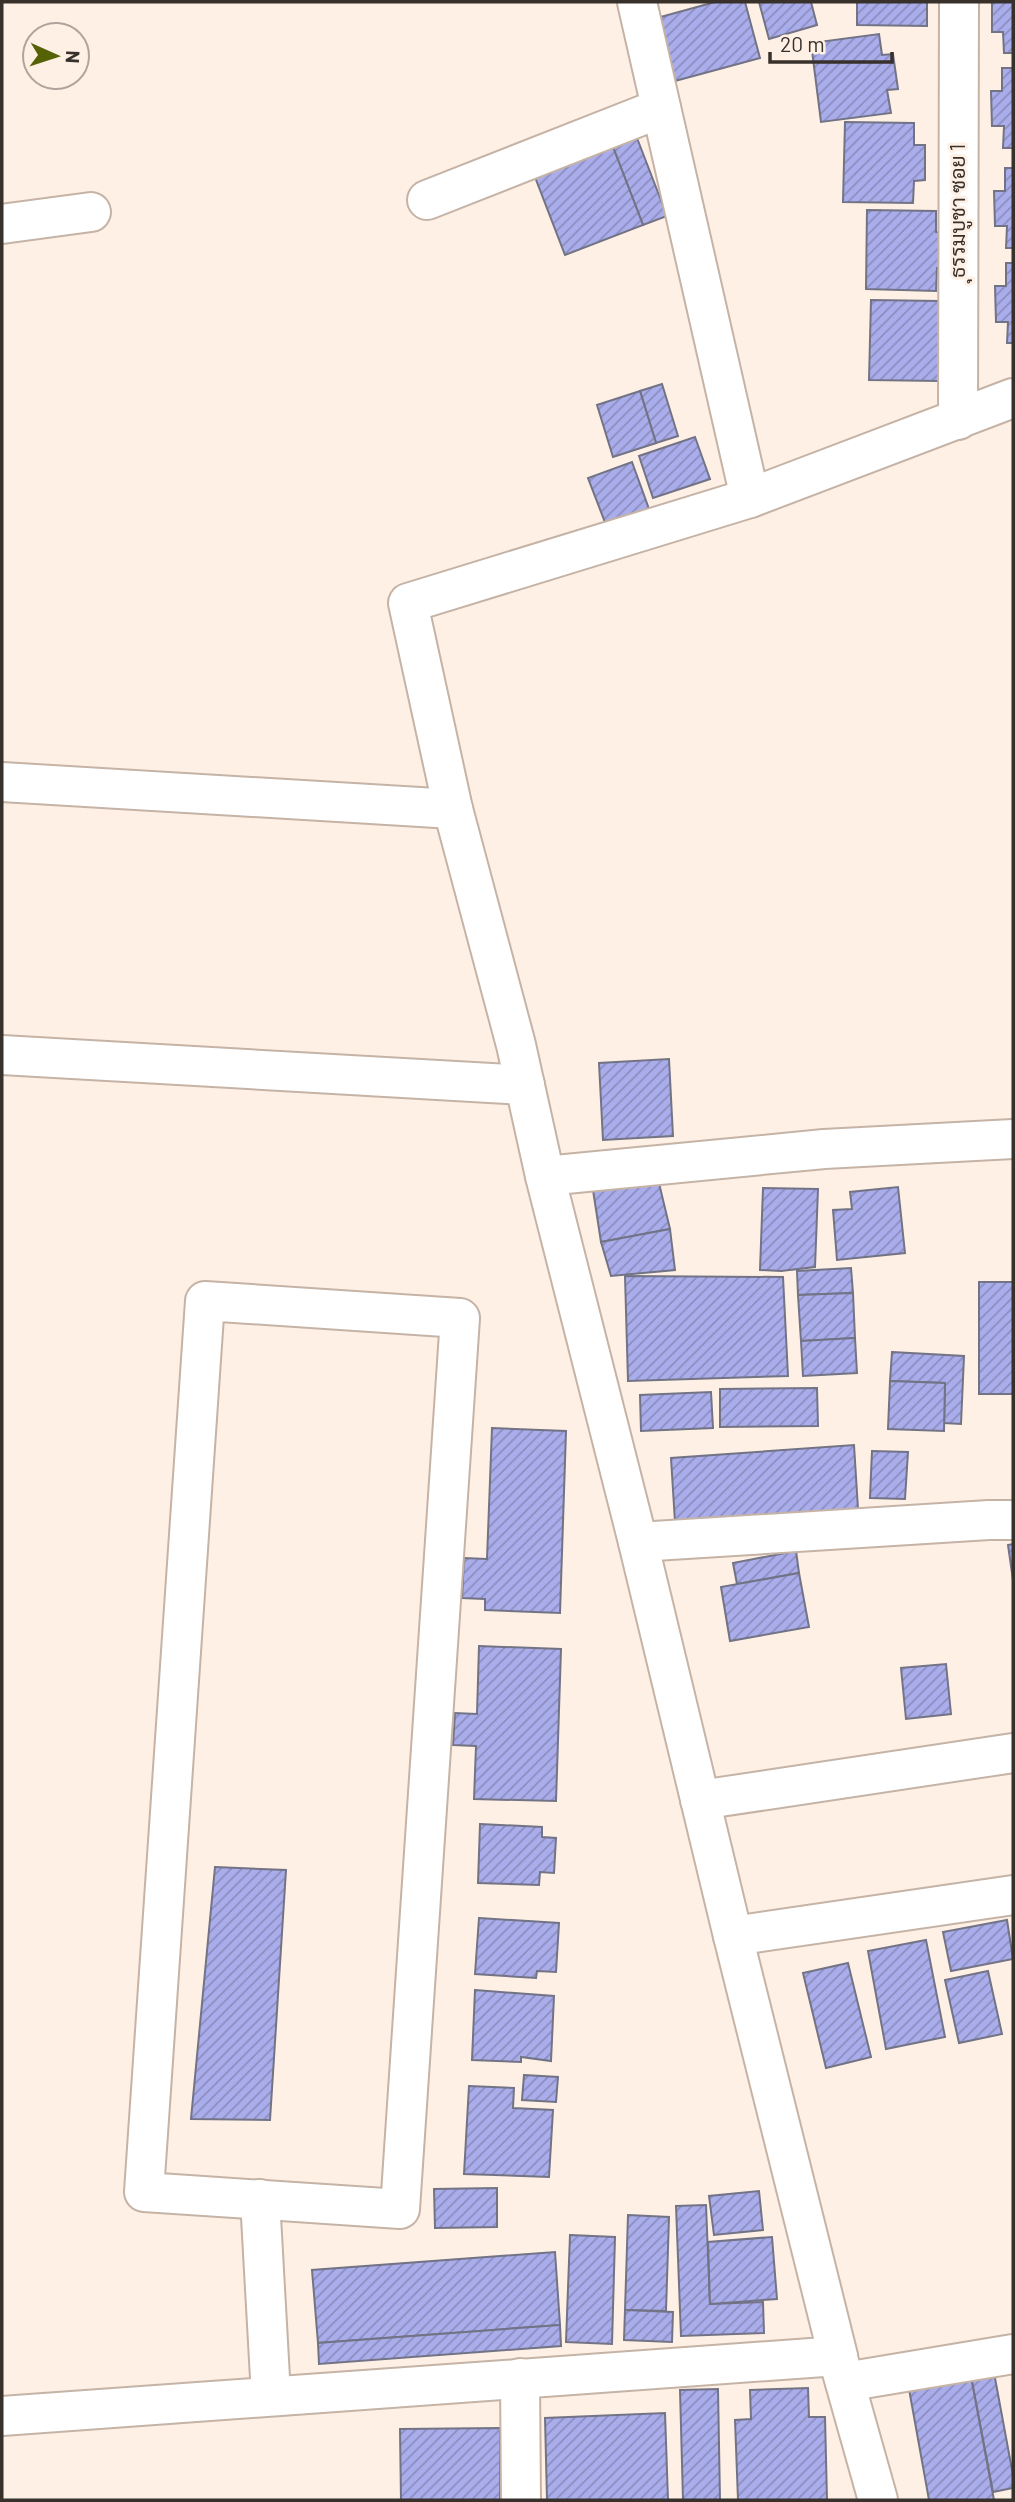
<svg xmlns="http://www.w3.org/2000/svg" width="1015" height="2502" font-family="Barlow,Sarabun,sans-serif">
<defs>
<pattern id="building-hatch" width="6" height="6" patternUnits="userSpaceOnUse" patternTransform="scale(1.75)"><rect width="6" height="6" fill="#aaadeb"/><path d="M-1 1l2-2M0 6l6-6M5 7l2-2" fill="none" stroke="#8b8dbf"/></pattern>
</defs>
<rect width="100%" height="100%" fill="#fff0e5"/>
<g fill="url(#building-hatch)" stroke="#727385" stroke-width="2">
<path d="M715,2h30l15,56 -85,23 -18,-63z"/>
<path d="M759,2h52l6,23 -48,14z"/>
<path d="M857,2h81h-11v24l-70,-1z"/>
<path d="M992,2h21v51h-9l-1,-21h-11z"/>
<path d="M879,34l3,21 11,-1 5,35 -11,1 4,23 -70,9 -10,-79z"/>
<path d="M1002,68h11v80h-10l1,-22h-12l-1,-35h11z"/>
<path d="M845,122l69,1v22h11v35l-11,1 -1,22 -70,-1z"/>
<path d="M637,138l30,78 -24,9 -30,-78z"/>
<path d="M613,147l30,78 -78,30 -30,-78z"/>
<path d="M1005,168h8v80h-7l1,-22h-12l-1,-35h11z"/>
<path d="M867,210l69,1v21l11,1v35h-10l-1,23 -70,-2z"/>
<path d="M1006,263h7v80h-6l1,-21h-12l-1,-36h11z"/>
<path d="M871,300l69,1 -1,80 -70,-1z"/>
<path d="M662,384l16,52 -22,7 -16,-52z"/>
<path d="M640,391l16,52 -43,14 -16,-52z"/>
<path d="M695,437l15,42 -57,19 -14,-42z"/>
<path d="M632,462l17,47 -43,16 -18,-47z"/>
<path d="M669,1059l4,77 -70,4 -4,-77z"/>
<path d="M658,1179l12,50 -69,13 -8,-52z"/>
<path d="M898,1187l7,66 -68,7 -4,-50 19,-1 -2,-17z"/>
<path d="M763,1188l55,1 -3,78 -34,4 -21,-1z"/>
<path d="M670,1229l5,41 -64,6 -10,-34z"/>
<path d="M851,1268l2,25 -55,2 -1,-24z"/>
<path d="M625,1276l158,1 5,99 -160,5z"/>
<rect x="979" y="1282" width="34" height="112"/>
<path d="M853,1293l2,45 -54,3 -3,-46z"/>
<path d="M855,1338l2,35 -54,3 -2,-35z"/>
<path d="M892,1352l72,4 -3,68 -17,-1 1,-40 -55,-2z"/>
<path d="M890,1381l55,2 -1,48 -56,-2z"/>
<path d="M817,1388l1,38 -98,1v-38z"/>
<path d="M711,1392l2,36 -72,3 -1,-36z"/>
<path d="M492,1428l74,3 -6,182 -75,-3v-11l-23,-1 2,-40 23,1z"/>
<path d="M854,1445l4,64 -183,13 -4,-64z"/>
<path d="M872,1451l36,1 -3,47 -35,-1z"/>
<path d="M1013,1544v36l-5,-35z"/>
<path d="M796,1551l3,22 -62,11 -4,-21z"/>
<path d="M799,1573l10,54 -79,14 -9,-54z"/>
<path d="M479,1646l82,3 -5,152 -82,-2 2,-53 -23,-1 2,-32 22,1z"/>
<path d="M946,1664l5,50 -45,5 -5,-51z"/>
<path d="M480,1824l62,3v10l14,1 -2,35 -14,-1 -1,13 -61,-2z"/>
<path d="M215,1867l71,3 -16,250 -79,-1z"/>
<path d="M479,1918l80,5 -3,49 -19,-1 -1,7 -61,-4z"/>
<path d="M1007,1920l6,39 -62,12 -8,-39z"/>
<path d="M926,1940l19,97 -59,12 -18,-98z"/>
<path d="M848,1963l23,94 -45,11 -23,-95z"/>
<path d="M988,1971l14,63 -43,9 -14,-63z"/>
<path d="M475,1990l79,6 -3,65 -30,-4v5l-49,-2z"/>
<path d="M524,2075l34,2 -2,25 -34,-2z"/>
<path d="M469,2086l45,2 -1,20 40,2 -4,67 -85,-3z"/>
<path d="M497,2188v39l-62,1 -1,-39z"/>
<path d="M759,2191l4,39 -49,5 -5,-39z"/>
<path d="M706,2205l4,99 53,-2 1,31 -83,3 -5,-130z"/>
<path d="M628,2215l41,2 -3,94 -41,-1z"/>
<path d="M570,2235l45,2 -3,107 -46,-2z"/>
<path d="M772,2237l5,62 -67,5 -2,-62z"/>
<path d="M555,2252l5,73 -242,18 -6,-73z"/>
<path d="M625,2310l48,2 -1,30 -48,-2z"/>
<path d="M560,2325l1,21 -242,18 -1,-21z"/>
<path d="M992,2362l21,113v13l-20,4 -24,-126z"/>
<path d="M969,2366l25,134h-65l-22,-122z"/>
<path d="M808,2388l1,29h16l2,83h-89l-3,-80 16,-1 -1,-29z"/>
<path d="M718,2389l2,111h-37l-3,-110z"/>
<path d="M665,2413l3,87h-121l-2,-82z"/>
<path d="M500,2428v72h-99l-1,-71z"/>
</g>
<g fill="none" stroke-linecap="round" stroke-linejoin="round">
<defs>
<g id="minor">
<path d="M637,2l113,496 -342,105 45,206 63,236 29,131 93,366 95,394"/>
<path d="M427,200l234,-92"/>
<path d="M2,224l89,-12"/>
<path d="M958,420l1,-418"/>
<path d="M750,498l263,-100"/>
<path d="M2,782l451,27"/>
<path d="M2,1055l523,30"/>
<path d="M545,1176l279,-27 189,-10"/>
<path d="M205,1301l255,17 -60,891 -256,-17z"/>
<path d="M638,1542l351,-22h24"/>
<path d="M700,1800l313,-47"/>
<path d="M260,2199l11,197"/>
<path d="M838,2358l40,142"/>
<path d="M520,2378l1,122"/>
<path d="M845,2382l168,-28"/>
<path d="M2,2416l836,-60 -105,-420 280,-41"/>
</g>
</defs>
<use href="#minor" stroke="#c5b3a6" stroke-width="42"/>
<use href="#minor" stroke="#fff" stroke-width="38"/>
</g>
<g text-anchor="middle" stroke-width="6" stroke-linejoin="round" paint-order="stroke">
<g font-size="21" fill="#37302b" stroke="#fff0e5">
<text transform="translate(958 211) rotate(-90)" y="7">ุธรรมบูชา ซอย 1</text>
</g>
</g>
<rect width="1015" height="2502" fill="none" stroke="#37302b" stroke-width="7"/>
<g transform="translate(56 56) rotate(93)"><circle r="33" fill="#fff0e5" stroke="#afa39b" stroke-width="2"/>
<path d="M0-5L12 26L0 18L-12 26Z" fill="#556205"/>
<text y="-10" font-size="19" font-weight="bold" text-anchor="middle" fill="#37302b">N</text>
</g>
<path d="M770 52v10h122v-10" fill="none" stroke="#37302b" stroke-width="3.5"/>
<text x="780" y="52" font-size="21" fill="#37302b" stroke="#fff0e5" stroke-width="5" paint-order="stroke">20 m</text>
</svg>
